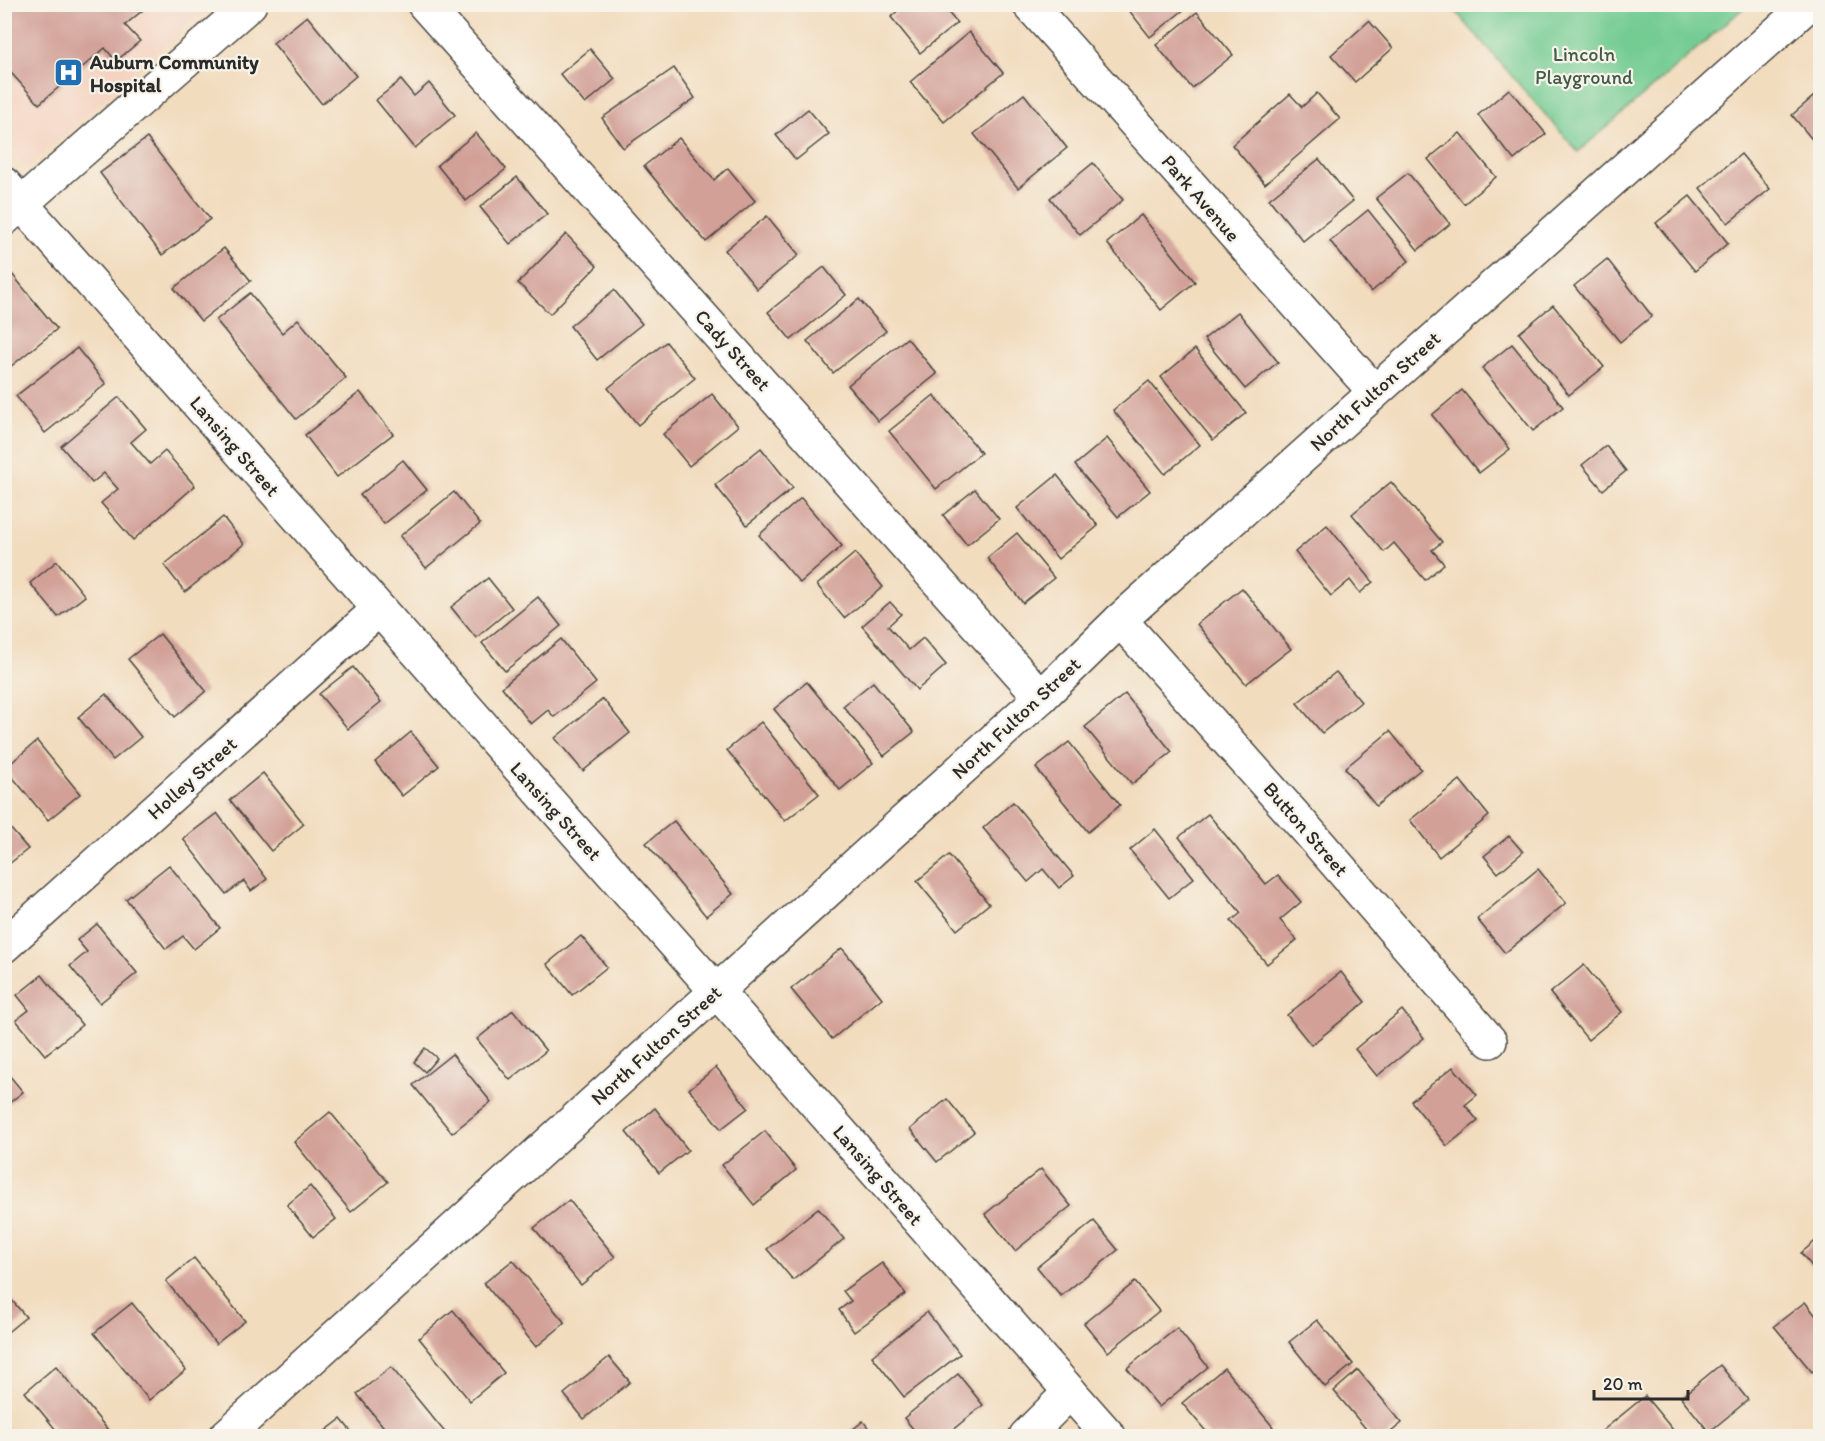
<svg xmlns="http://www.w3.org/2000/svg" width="1825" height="1441" font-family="Itim,sans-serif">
<rect width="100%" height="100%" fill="#f7f3e8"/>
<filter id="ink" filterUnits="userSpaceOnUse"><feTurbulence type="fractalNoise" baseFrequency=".0167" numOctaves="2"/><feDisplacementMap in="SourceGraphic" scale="12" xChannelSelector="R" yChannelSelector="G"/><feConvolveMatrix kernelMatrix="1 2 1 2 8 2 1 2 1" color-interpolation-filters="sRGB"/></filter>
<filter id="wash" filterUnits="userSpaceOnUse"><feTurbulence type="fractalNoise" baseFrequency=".008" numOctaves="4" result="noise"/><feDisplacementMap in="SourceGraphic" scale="24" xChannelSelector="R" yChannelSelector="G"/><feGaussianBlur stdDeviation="1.35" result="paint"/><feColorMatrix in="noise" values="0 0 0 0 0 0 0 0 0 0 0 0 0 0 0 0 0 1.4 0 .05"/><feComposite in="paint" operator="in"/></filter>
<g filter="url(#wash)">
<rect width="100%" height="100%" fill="#f2dcbe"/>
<path fill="#f5d3c1" d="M4,5h207l-184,163 -22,-26z"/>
<path fill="#74cc93" stroke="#507c5f" stroke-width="1.5" d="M1450,5h297l-169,147z"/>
<g id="blocks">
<g fill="#d2a097">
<path d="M905,4h36l16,19 -37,30 -29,-36z"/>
<path d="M1124,4h67l-41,33z"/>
<path d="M4,5h145l-24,20 15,16 -24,20 -11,-13 -66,56 -35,-39z"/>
<path d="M1197,12l36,43 -41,33 -36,-43z"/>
<path d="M307,16l49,60 -34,28 -49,-61z"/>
<path d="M1369,21l24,27 -38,34 -24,-27z"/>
<path d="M969,32l34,41 -59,49 -34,-40z"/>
<path d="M590,49l25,30 -30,25 -25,-30z"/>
<path d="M674,68l21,30 -72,50 -21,-30z"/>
<path d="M401,80l13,16 15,-13 26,32 -40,33 -39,-48z"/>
<path d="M1509,89l37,45 -32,26 -36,-45z"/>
<path d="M1820,91v58l-28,-34z"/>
<path d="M1317,93l23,26 -75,65 -33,-39 58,-51 12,13z"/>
<path d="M1024,94l43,54 -49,40 -44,-54z"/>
<path d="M808,109l21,25 -33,26 -20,-25z"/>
<path d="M476,133l30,36 -40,32 -29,-36z"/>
<path d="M1460,133l36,44 -32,27 -36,-45z"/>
<path d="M147,138l63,81 -48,36 -62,-82z"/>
<path d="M679,138l35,42 14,-12 27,33 -49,41 -62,-76z"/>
<path d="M1741,154l29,35 -42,34 -28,-35z"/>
<path d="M1319,159l34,42 -50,40 -34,-42z"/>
<path d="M1093,163l30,37 -43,35 -30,-37z"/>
<path d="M1408,173l42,51 -32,26 -42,-52z"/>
<path d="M517,177l30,37 -37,30 -30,-37z"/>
<path d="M1690,196l38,47 -33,28 -39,-48z"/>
<path d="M1368,210l41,51 -38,31 -41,-51z"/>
<path d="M1141,215l54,67 -34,28 -54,-67z"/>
<path d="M767,216l32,39 -42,34 -32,-39z"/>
<path d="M566,234l31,32 -47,48 -32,-31z"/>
<path d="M224,248l27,33 -50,40 -27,-33z"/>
<path d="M1607,259l45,57 -32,26 -46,-56z"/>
<path d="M824,267l22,28 -55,45 -23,-28z"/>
<path d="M12,274l45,55 -53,43v-91z"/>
<path d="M614,290l28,34 -45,36 -27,-34z"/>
<path d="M250,293l32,40 16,-14 48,59 -50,41 -80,-99z"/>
<path d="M859,299l27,32 -53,42 -26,-32z"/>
<path d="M1553,305l51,62 -35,28 -50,-62z"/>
<path d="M1238,312l40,50 -33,27 -41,-50z"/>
<path d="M907,338l30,36 -59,47 -30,-36z"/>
<path d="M666,342l29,36 -57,47 -30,-37z"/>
<path d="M1512,344l51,63 -30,24 -51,-63z"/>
<path d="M77,348l29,36 -61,49 -29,-37z"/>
<path d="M1195,349l51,64 -33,27 -52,-63z"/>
<path d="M1149,381l51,64 -35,29 -52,-64z"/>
<path d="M1462,390l48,59 -31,24 -47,-58z"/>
<path d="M360,392l33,42 -56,43 -32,-42z"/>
<path d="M712,394l26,32 -49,40 -26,-32z"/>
<path d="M934,395l47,58 -45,36 -47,-58z"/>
<path d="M119,397l27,32 -15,13 19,22 15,-13 30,35 -62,54 -32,-37 17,-14 -14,-16 -12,10 -31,-37z"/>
<path d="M1107,438l43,53 -32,26 -43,-52z"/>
<path d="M1606,446l20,25 -23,19 -21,-25z"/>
<path d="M761,448l32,40 -46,37 -32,-40z"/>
<path d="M403,460l24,30 -43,34 -24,-29z"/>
<path d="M1057,475l41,51 -40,33 -41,-51z"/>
<path d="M1391,482l51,60 -10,8 12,14 -19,16 -31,-37 -10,9 -32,-38z"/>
<path d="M975,489l24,30 -32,26 -24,-30z"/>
<path d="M454,492l26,32 -54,44 -26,-32z"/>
<path d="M801,498l41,48 -42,37 -41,-48z"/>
<path d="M223,517l21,27 -59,48 -21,-27z"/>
<path d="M1327,525l46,57 -13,11 -10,-13 -19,16 -36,-44z"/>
<path d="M1017,533l37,45 -31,25 -36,-45z"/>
<path d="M855,553l28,34 -39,31 -27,-33z"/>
<path d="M57,561l28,35 -27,21 -28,-34z"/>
<path d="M488,578l24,30 -36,30 -25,-31z"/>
<path d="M1242,588l49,61 -45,35 -49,-60z"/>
<path d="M538,597l23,29 -56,45 -23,-28z"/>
<path d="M890,602l11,12 -13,12 21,24 14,-12 23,27 -29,25 -55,-64z"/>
<path d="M160,634l46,57 -31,26 -47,-58z"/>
<path d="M561,639l35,44 -42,34 -6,-7 -17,14 -29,-37z"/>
<path d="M353,667l28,35 -33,27 -29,-35z"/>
<path d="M1336,672l25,30 -39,31 -25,-30z"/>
<path d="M807,682l66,81 -33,27 -66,-81z"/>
<path d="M873,682l41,50 -30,24 -41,-50z"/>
<path d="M106,694l35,43 -28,23 -35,-43z"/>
<path d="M1125,694l47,58 -40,32 -47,-57z"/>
<path d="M603,699l27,34 -47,38 -28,-33z"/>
<path d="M761,722l58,72 -34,27 -58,-71z"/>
<path d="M1390,731l31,38 -45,37 -31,-38z"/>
<path d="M411,732l28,34 -37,30 -27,-34z"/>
<path d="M37,741l43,53 -32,26 -43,-52z"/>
<path d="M1069,742l51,63 -32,27 -52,-64z"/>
<path d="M263,773l41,51 -33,27 -41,-51z"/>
<path d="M1460,780l29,36 -50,41 -29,-37z"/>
<path d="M1013,802l61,74 -15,12 -16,-19 -15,13 -45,-54z"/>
<path d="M217,813l50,66 -16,12 -7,-10 -18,13 -43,-55z"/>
<path d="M1208,814l58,70 12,-9 23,27 -21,18 17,20 -30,24 -36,-43 10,-8 -62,-76z"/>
<path d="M4,821l24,28 -24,19z"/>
<path d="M674,821l59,73 -27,22 -60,-73z"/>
<path d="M1155,829l39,49 -25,20 -39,-48z"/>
<path d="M1509,836l14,16 -25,21 -14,-17z"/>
<path d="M949,855l40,49 -32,26 -40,-49z"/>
<path d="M169,865l51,63 -26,21 -11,-13 -17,13 -40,-50z"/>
<path d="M1538,869l28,34 -61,50 -28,-34z"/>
<path d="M97,924l40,49 -37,30 -30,-37 17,-14 -10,-12z"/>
<path d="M581,936l26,31 -35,28 -25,-31z"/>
<path d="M842,948l40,50 -50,41 -41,-50z"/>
<path d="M1584,965l38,47 -34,28 -38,-47z"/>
<path d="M1341,972l24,30 -54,43 -24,-30z"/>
<path d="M42,975l40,50 -37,30 -29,-35 13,-10 -12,-15z"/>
<path d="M513,1010l33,41 -36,29 -33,-41z"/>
<path d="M1402,1010l22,28 -47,38 -22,-27z"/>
<path d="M425,1048l12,10 -12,14 -11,-10z"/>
<path d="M452,1054l39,48 -39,31 -39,-48z"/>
<path d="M716,1067l32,41 -27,21 -32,-40z"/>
<path d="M1453,1067l24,28 -12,10 13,16 -31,25 -36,-45z"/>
<path d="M4,1069l19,23 -19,15z"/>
<path d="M947,1099l27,33 -37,30 -27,-33z"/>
<path d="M655,1108l33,42 -29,23 -33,-41z"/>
<path d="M330,1112l58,70 -37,30 -57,-70z"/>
<path d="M765,1131l31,39 -42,35 -32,-40z"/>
<path d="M1041,1169l30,37 -56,45 -30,-37z"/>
<path d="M310,1186l26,33 -23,18 -26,-32z"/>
<path d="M569,1200l46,57 -34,28 -47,-57z"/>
<path d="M818,1208l26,31 -51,41 -26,-31z"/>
<path d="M1094,1221l24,29 -57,46 -24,-29z"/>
<path d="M1819,1238l1,2v36l-19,-23z"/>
<path d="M194,1258l51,63 -29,23 -50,-63z"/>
<path d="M513,1260l52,63 -29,24 -52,-64z"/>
<path d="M882,1263l24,31 -52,38 -15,-22 12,-9 -8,-10z"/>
<path d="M1135,1282l24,29 -51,41 -24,-29z"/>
<path d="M4,1291l22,26 -22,18z"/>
<path d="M1805,1302l15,19v44l-8,7 -38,-46z"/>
<path d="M132,1303l54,67 -37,30 -55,-67z"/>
<path d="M453,1310l51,63 -34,28 -51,-63z"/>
<path d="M927,1312l33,42 -56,43 -32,-41z"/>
<path d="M1317,1320l36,44 -28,23 -36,-45z"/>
<path d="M1177,1328l31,39 -49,40 -32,-39z"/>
<path d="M609,1357l21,25 -46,37 -20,-25z"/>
<path d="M1720,1365l28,35 -39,32 -28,-35z"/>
<path d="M56,1366l56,69 -3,1h-48l-36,-44z"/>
<path d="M391,1367l57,69h-57l-34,-42z"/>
<path d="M1224,1368l49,59 -11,9h-52l-28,-33z"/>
<path d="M1358,1370l44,53 -16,13h-14l-38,-45z"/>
<path d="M958,1374l25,31 -38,31h-26l-15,-18z"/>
<path d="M1645,1396l33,40h-82z"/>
<path d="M341,1419l14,17h-36z"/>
<path d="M863,1421l12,15h-30z"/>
</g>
</g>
</g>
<g filter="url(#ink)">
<use href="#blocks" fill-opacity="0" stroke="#494641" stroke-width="1.5"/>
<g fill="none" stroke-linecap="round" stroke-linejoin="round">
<defs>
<g id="minor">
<path d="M424,4l617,693"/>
<path d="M1029,4l345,387"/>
<path d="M4,184l1105,1252"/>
<path d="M4,219l246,-215"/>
<path d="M1120,620l188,211 182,210"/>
<path d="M4,946l374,-336"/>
<path d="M226,1436l815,-739 79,-77 689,-616"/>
<path d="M1026,1436l44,-44"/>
</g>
</defs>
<use href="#minor" stroke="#494641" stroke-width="36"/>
<use href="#minor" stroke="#fff" stroke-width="33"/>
</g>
</g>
<defs>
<symbol id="hospital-square" viewBox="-11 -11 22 22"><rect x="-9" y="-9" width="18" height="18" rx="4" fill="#1f6fb2" stroke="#f7f3e8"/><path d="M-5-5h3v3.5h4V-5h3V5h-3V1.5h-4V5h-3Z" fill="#fff"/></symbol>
</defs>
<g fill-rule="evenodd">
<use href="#hospital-square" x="52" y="56" width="33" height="33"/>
</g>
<g text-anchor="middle" stroke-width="4.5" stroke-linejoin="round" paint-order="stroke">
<g font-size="20" fill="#415b4a" stroke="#f7f3e8">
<text x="1584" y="61">Lincoln<tspan x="1584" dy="23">Playground</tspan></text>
</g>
<g font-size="20" font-weight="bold" fill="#2b2b2b" stroke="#f7f3e8" text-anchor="start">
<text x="90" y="69">Auburn Community<tspan x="90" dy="23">Hospital</tspan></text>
</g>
<g font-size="20" fill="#2b2b2b" stroke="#f7f3e8">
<text transform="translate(1201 198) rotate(49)" y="7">Park Avenue</text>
<text transform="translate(733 350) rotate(48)" y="7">Cady Street</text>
<text transform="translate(1375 391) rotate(-42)" y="7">North Fulton Street</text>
<text transform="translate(235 446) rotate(49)" y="7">Lansing Street</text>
<text transform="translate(1016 718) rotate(-43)" y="7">North Fulton Street</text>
<text transform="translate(192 778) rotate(-42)" y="7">Holley Street</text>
<text transform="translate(556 811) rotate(48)" y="7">Lansing Street</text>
<text transform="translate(1306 829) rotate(49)" y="7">Button Street</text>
<text transform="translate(656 1045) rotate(-42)" y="7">North Fulton Street</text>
<text transform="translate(878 1175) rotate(49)" y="7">Lansing Street</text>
</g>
</g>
<rect width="1825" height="1441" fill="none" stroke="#f7f3e8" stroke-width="24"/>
<path d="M1594 1390v9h94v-9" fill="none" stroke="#2b2b2b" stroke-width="3"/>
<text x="1603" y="1390" font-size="18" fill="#2b2b2b" stroke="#f7f3e8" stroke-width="4.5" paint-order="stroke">20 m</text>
</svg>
